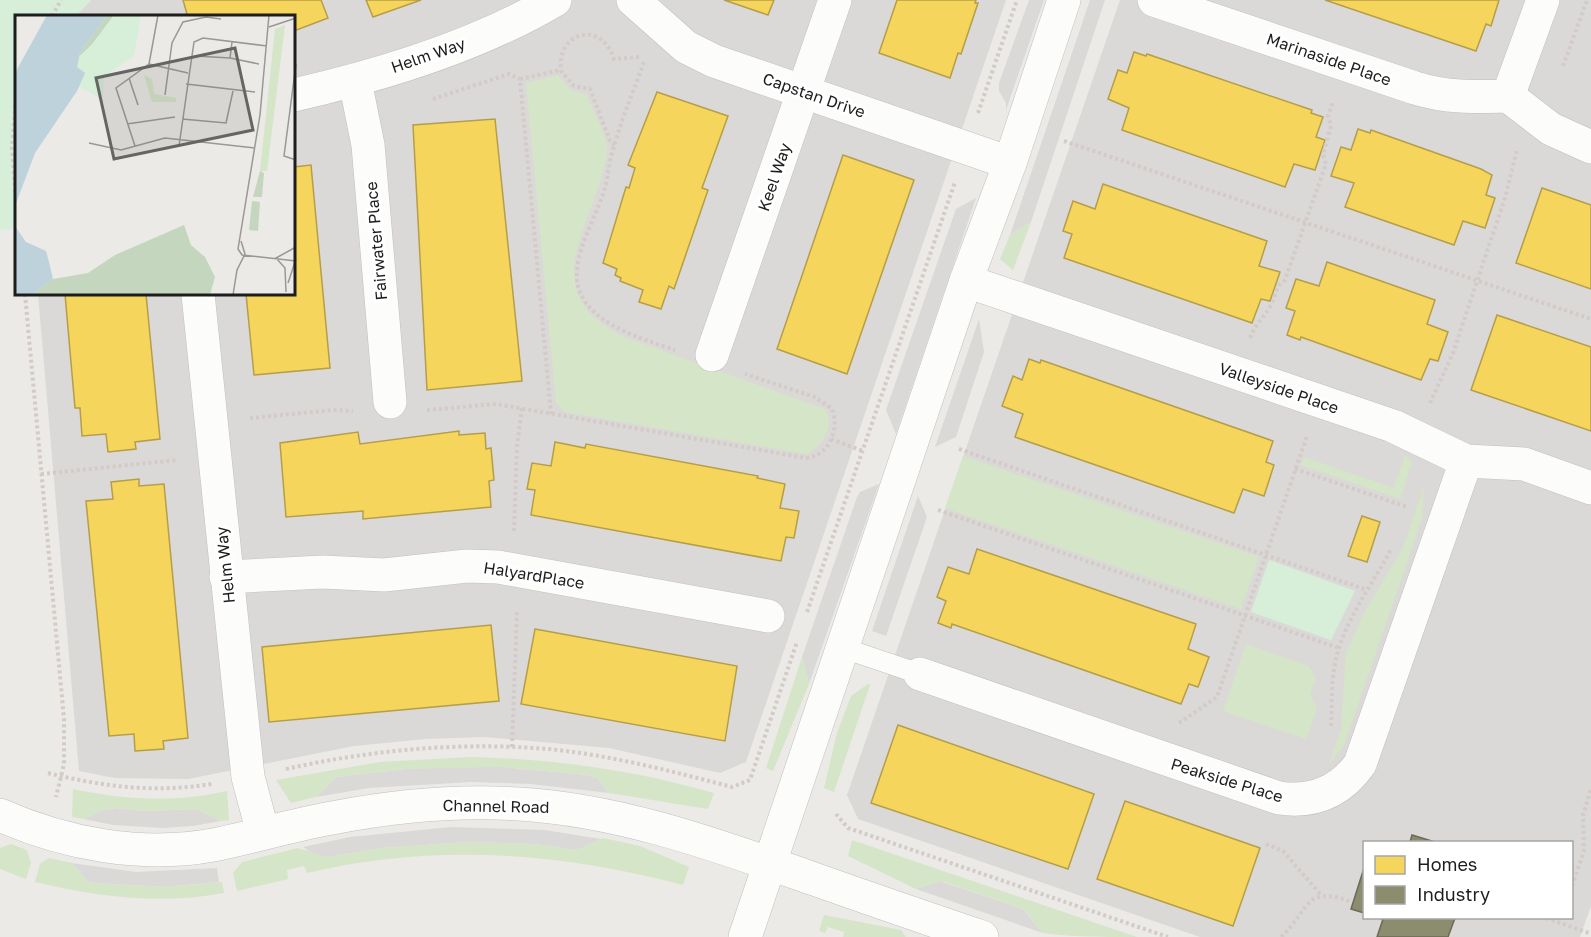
<svg xmlns="http://www.w3.org/2000/svg" width="1591" height="937" font-family="'Golos Text',sans-serif">
<rect width="100%" height="100%" fill="#ebeae6"/>
<g fill="#dad9d7" fill-rule="evenodd">
<path d="M91,0h915l-260,762 -26,11 -111,-25 -125,-11 -58,2 -72,7 -166,33 -73,-1 -36,-7 -41,-477h256v-278h-218z"/>
<path d="M1029,0h15l-38,110v-7l-7,-12v-8z"/>
<path d="M1090,0h15l-74,222 -21,13z"/>
<path d="M1120,0h471v906l-11,31h-380l-342,-118 -11,-24zM1364,842h208v76h-208z"/>
<path d="M976,198l-80,236 -10,-24 70,-201z"/>
<path d="M979,319l5,33 -28,85 -21,10z"/>
<path d="M879,484l-70,200 -7,-27 55,-160 3,-5z"/>
<path d="M918,496l9,21 -41,119 -14,-5z"/>
<path d="M454,767h49l85,8 9,3 12,15 -78,-9 -60,-2 -102,6 -53,9 20,-20 71,-8z"/>
<path d="M116,808l29,3 52,-2 24,12 -28,5 -30,2 -50,-3 -29,-6 18,-9z"/>
<path d="M451,827l94,3 56,9 -24,11 -43,-6 -67,-2 -85,6 -54,9 -14,-2 -11,-8 47,-10z"/>
<path d="M72,863l64,9 81,-4 2,14 -54,5 -71,-4 -6,-1z"/>
<path d="M940,881l83,28 20,24 -127,-44z"/>
</g>
<g fill="#d5e5c8">
<path d="M558,75l13,15 15,4c5,12 23,46 21,56 -9,75 -79,138 17,187l201,72c11,15 -3,38 -18,45l-242,-42 -9,-9 -30,-320z"/>
<path d="M1031,222l-18,48 -13,-11 10,-24z"/>
<path d="M1405,455l7,7 -12,37 -99,-34 3,-8 90,31z"/>
<path d="M963,456l296,101 -18,52 -296,-101z"/>
<path d="M1424,487l-2,32 -78,226 -15,20 12,-36 5,-77 20,-43 37,-61z"/>
<path d="M1246,644l63,22 7,12 -6,16 7,15 -11,30 -83,-28z"/>
<path d="M802,657l7,27 -36,87 -7,-3z"/>
<path d="M868,684l2,1 -36,107 -10,-4 13,-55 14,-37z"/>
<path d="M471,757c83,2 163,13 243,36l-6,16 -99,-16 -12,-15 -9,-3 -85,-8 -96,2 -71,8 -20,20 -25,6 -15,-23 104,-18z"/>
<path d="M73,789c52,11 102,14 154,2l2,29 -8,1 -24,-12 -52,2 -29,-3 -14,2 -18,9 -12,-2z"/>
<path d="M603,838l37,8 49,21 -6,18c-124,-33 -250,-42 -376,-12l-3,-7 -17,4 1,9 -51,12 -4,-18 9,-11 56,-14 30,9 54,-9 85,-6 67,2 43,6z"/>
<path d="M852,840l285,97c-23,0 -72,0 -93,-4 -9,-4 -12,-17 -21,-24l-78,-27 -5,-1 -24,8 -68,-33z"/>
<path d="M11,844l16,6 4,13 -5,16 -26,-10v-21z"/>
<path d="M49,858l23,5 16,19 6,1 71,4 57,-5 2,11c-64,12 -126,4 -189,-11l5,-18z"/>
<path d="M824,915l77,15 5,7h-63l1,-5 -16,-5 -3,6 -6,-2z"/>
</g>
<g fill="#d7eed9">
<path d="M0,0h91l-15,16h-60v212l-16,2z"/>
<path d="M1269,560l86,31 -24,49 -80,-28z"/>
</g>
<g fill="#f6d55c" stroke="#b59e49" stroke-width="1.5">
<path d="M183,0h138l7,18 -34,13v-15h-114l7,-2z"/>
<path d="M366,0h55l-48,17z"/>
<path d="M724,0h50l-6,15z"/>
<path d="M897,0h79l-1,3h3l-17,51 -3,-1 -8,25 -71,-25z"/>
<path d="M1325,0h174l-8,26 -5,-2 -10,27z"/>
<path d="M1134,52l12,4 1,-2 165,56 -1,3 12,4 -7,20 9,3 -10,30 -21,-6 -9,23 -163,-57 7,-22 -21,-9 10,-29 9,3z"/>
<path d="M657,92l71,24 -26,72 6,2 -34,99 -5,-3 -8,23 -22,-7 4,-12 -23,-9 1,-3 -6,-3 2,-6 -14,-6 23,-76 3,1 6,-20 -7,-3z"/>
<path d="M495,119l27,262 -95,9 -14,-265z"/>
<path d="M1358,129l12,4 1,-3 110,39 11,6 -6,20 9,3 -10,30 -22,-7 -9,24 -109,-38 9,-24 -23,-7 10,-29 10,3z"/>
<path d="M843,155l71,25 -67,194 -70,-25z"/>
<path d="M311,165l19,203 -76,7 -8,-81h48v-127z"/>
<path d="M1103,184l164,57 -8,25 21,6 -10,29 -9,-2 -9,24 -188,-65 8,-24 -9,-3 10,-30 22,8z"/>
<path d="M1542,188l49,17v84l-75,-26z"/>
<path d="M1327,262l108,38 -8,24 21,8 -10,29 -8,-2 -9,21 -120,-43 -1,3 -13,-5 8,-24 -9,-3 10,-29 23,7z"/>
<path d="M65,294h81l14,145 -25,3 1,7 -28,3 -2,-18 -24,2 -2,-28h-5z"/>
<path d="M1497,315l94,32v84l-120,-41z"/>
<path d="M1029,359l11,4 1,-3 232,81 -7,21 8,3 -10,31 -21,-7 -9,24 -219,-76 8,-23 -21,-8 11,-30 9,4z"/>
<path d="M459,431v4l26,-2 1,16 5,-1 3,32 -5,1 2,26 -128,12v-8l-77,6 -6,-74 78,-11 2,12z"/>
<path d="M555,442l30,6 1,-4 172,32 -1,2 28,6 -5,24 19,3 -5,27 -8,-1 -5,24 -250,-46 4,-25 -8,-1 5,-26 19,3z"/>
<path d="M139,479v7l25,-2 24,254 -25,3 1,8 -29,2 -1,-17 -25,2 -23,-235 27,-2 -2,-17z"/>
<path d="M1362,516l18,6 -13,40 -19,-6z"/>
<path d="M977,549l219,75 -8,25 21,8 -11,30 -9,-3 -8,20 -229,-80 -1,4 -13,-5 8,-22 -9,-4 11,-30 21,7z"/>
<path d="M491,625l8,76 -230,21 -7,-75z"/>
<path d="M535,629l202,37 -12,75 -204,-37z"/>
<path d="M898,725l196,69 -26,75 -197,-66z"/>
<path d="M1125,801l135,47 -27,78 -136,-47z"/>
</g>
<g fill="#8c8c6e" stroke="#6b6b56" stroke-width="1.5">
<path d="M1412,835l23,7h-25z"/>
<path d="M1364,868v45l-13,-4z"/>
<path d="M1378,918h77l-7,19h-71l6,-18z"/>
</g>
<g fill="none" stroke-linecap="round" stroke-linejoin="round">
<defs>
<path id="lane" d="M843,648l77,26"/>
<g id="street">
<path d="M633,0l53,47 28,14 296,102"/>
<path d="M1154,0l261,88c32,10 60,9 93,8l35,-96"/>
<path d="M355,81l13,64 22,257"/>
<path d="M294,95c88,-20 183,-49 261,-95"/>
<path d="M1508,96l43,33 40,18"/>
<path d="M966,281l427,145 73,35 58,3 67,24"/>
<path d="M198,294l50,483 15,56"/>
<path d="M712,355l123,-355"/>
<path d="M226,577l97,-5 61,3 83,-9 31,1 270,49"/>
<path d="M920,674l359,124c34,5 61,-6 81,-34l106,-303"/>
<path d="M0,815c65,29 142,43 213,30 40,-8 79,-20 119,-27 62,-12 125,-18 187,-14 102,6 200,42 295,75 56,20 112,39 168,58"/>
<path d="M745,937l221,-656 44,-118 54,-163"/>
</g>
</defs>
<use href="#lane" stroke="#c1c0be" stroke-width="21"/>
<use href="#street" stroke="#c1c0be" stroke-width="34"/>
<g stroke="#d4cac7" stroke-width="4" stroke-dasharray="3 3" stroke-linecap="butt">
<path d="M52,16l9,-16"/>
<path d="M644,62c-12,33 -26,66 -34,99 -2,8 -2,15 -4,23 -7,28 -26,56 -29,86 -5,50 63,68 98,80"/>
<path d="M1563,66l24,-66"/>
<path d="M520,79l41,-9"/>
<path d="M16,99l-4,48 4,55"/>
<path d="M433,99l76,-25 11,5 31,335"/>
<path d="M978,113l39,-113"/>
<path d="M1064,141l527,178"/>
<path d="M615,145l-5,-4 -20,-52 -16,-3 -13,-15c-5,-40 41,-51 53,-12l26,-2"/>
<path d="M25,294l39,425v45l-8,33"/>
<path d="M1250,338c7,-17 14,-20 21,-33 5,-10 4,-19 14,-25l41,-116 -3,-10 8,-28 -3,-10 5,-15"/>
<path d="M1430,403l23,-50 52,-155 12,-48"/>
<path d="M427,410l69,-6 310,54c23,-2 34,-29 26,-49l-17,-12 -70,-23"/>
<path d="M250,418l83,-8 20,1"/>
<path d="M831,439l32,12"/>
<path d="M959,449l408,141"/>
<path d="M1295,469l112,38"/>
<path d="M41,474l136,-14"/>
<path d="M938,510l401,138"/>
<path d="M514,531l3,-85 5,-38"/>
<path d="M807,612l148,-430"/>
<path d="M1179,723l38,-26 90,-261"/>
<path d="M1331,726c1,-19 0,-38 3,-56 6,-45 37,-82 57,-121"/>
<path d="M512,747l5,-137"/>
<path d="M286,769c89,-20 182,-28 272,-19 59,7 117,22 174,37l18,-7 47,-138"/>
<path d="M48,773c56,14 106,20 164,11"/>
<path d="M836,814l12,14 320,109"/>
<path d="M1266,844l17,7 38,44"/>
<path d="M1572,886l12,-35 -1,-36 8,-26"/>
<path d="M1546,918l43,15"/>
<path d="M1281,937c28,-26 23,-52 68,-36"/>
</g>
<use href="#lane" stroke="#fcfcfb" stroke-width="20"/>
<use href="#street" stroke="#fcfcfb" stroke-width="33"/>
</g>
<g text-anchor="middle" stroke-width="6" stroke-linejoin="round" paint-order="stroke">
<g font-size="16" fill="#1d1d1d" stroke="#fff">
<text transform="translate(428 55) rotate(-19)" y="6">Helm Way</text>
<text transform="translate(1329 59) rotate(19)" y="6">Marinaside Place</text>
<text transform="translate(814 95) rotate(19)" y="6">Capstan Drive</text>
<text transform="translate(774 177) rotate(-71)" y="6">Keel Way</text>
<text transform="translate(376 241) rotate(-95)" y="6">Fairwater Place</text>
<text transform="translate(1279 388) rotate(19)" y="6">Valleyside Place</text>
<text transform="translate(225 565) rotate(-96)" y="6">Helm Way</text>
<text transform="translate(534 575) rotate(9)" y="6">HalyardPlace</text>
<text transform="translate(1227 780) rotate(17)" y="6">Peakside Place</text>
<text transform="translate(496 806) rotate(1)" y="6">Channel Road</text>
</g>
</g>
<g transform="translate(15 15)">
<rect width="280" height="280" fill="#ebeae6"/>
<path d="M270,10l-18,146h-7l15,-142zM129,60l8,4 2,15 22,4v4h-24z" fill="#d5e5c8"/>
<path d="M92,0h7l-37,52 3,-14zM245,156l4,2 -2,24h-9zM237,186l8,1 -2,29 -9,-1zM169,210l7,20 14,12 10,20 -5,18h-178l21,-16 35,-6 27,-18z" fill="#c4d7be"/>
<path d="M99,0h27l-7,41 -30,20 -1,21 -3,1 -41,-22 33,-32z" fill="#d7eed9"/>
<path d="M32,0h60l-27,38 -3,14 8,6 -8,18 -42,62 -20,53v-133zM0,211l11,16 20,9 3,11 4,17 -21,16h-17z" fill="#bed2db"/>
<path fill="none" stroke="#999896" stroke-width="1.5" d="M254,0l-9,100 -22,134 4,6 54,6M254,12l27,-9M180,41l35,2 2,-16M215,43l29,6M134,49l39,9M281,49l-12,92 12,4M114,63l9,27M171,69l69,8M150,80l7,-52 11,-21 23,-5 15,2M167,104l44,4 7,-32M112,109l48,-7M74,128l32,7 44,-12 90,10M120,131l-19,-58 33,-24 9,-49M164,131l15,-104 9,-4 64,8M273,268l8,-24M271,277l-1,-24 -9,-10 20,-11M218,280l4,-25 8,-16 -4,-13"/>
<path fill="#656563" fill-opacity="0.15" stroke="#656563" stroke-width="3" d="M220,33l18,82 -139,29 -18,-81z"/>
<rect width="280" height="280" fill="none" stroke="#1d1d1d" stroke-width="3"/>
</g>
<rect x="1363" y="841" width="210" height="78" fill="#ffffff" stroke="#a5a5a5" stroke-width="1.5"/>
<rect x="1375" y="856" width="30" height="18" fill="#f6d55c" stroke="#a5a5a5" stroke-width="1.5"/>
<text x="1417" y="871" font-size="18" fill="#1d1d1d">Homes</text>
<rect x="1375" y="886" width="30" height="18" fill="#8c8c6e" stroke="#a5a5a5" stroke-width="1.5"/>
<text x="1417" y="901" font-size="18" fill="#1d1d1d">Industry</text>
</svg>
